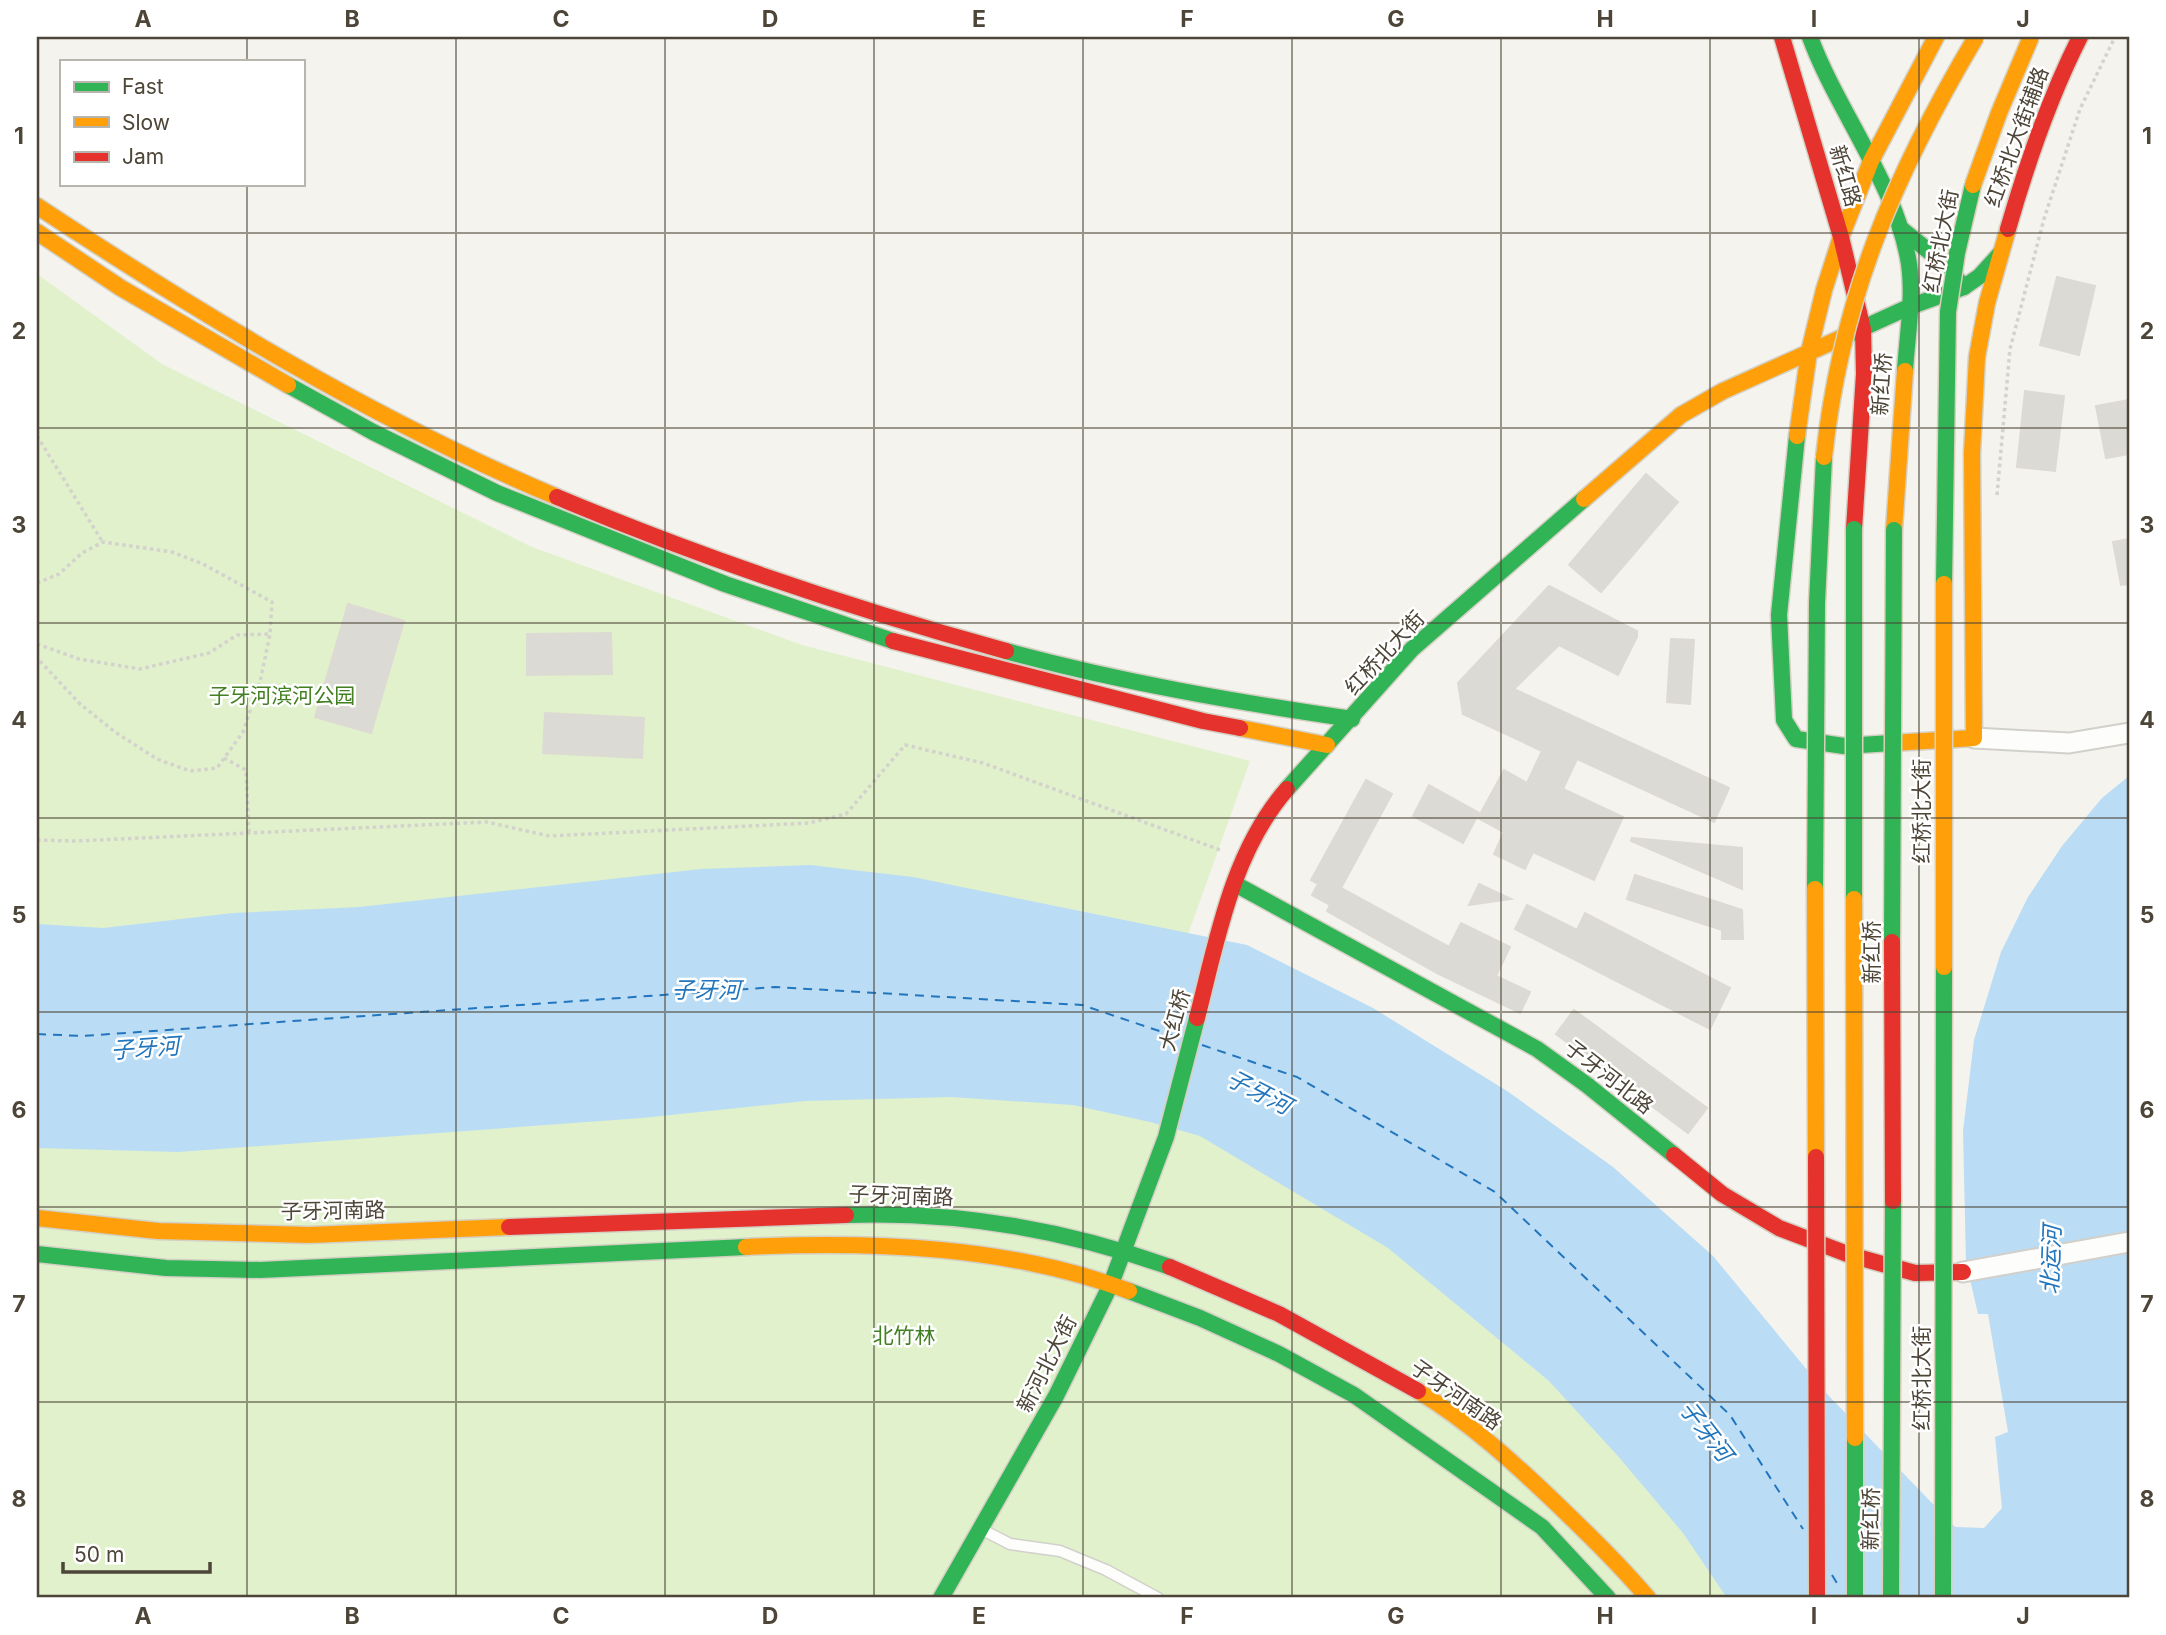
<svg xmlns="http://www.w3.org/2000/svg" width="2166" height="1635" font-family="Inter,'Noto Sans SC',sans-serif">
<rect width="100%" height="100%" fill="#f4f3ee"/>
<g fill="#e0f1cc">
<path d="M37,274l125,90 370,183 270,98 448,116 -69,193 -1144,6z"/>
<path d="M918,1071l299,57 223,133 194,172 112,165h-1709v-491z"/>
</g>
<path fill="#bbdcf5" d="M2129,776v822h-402l-44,-65 -66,-78 -68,-74 -161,-133 -188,-112 -50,-14 -77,-17 -122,-8 -146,4 -163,17 -464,34 -141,-4v-224l66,4 130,-15 126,-6 342,-38 109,-4 103,12 334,68 126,63 134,83 106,76 100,89 114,138 128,133 29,1 18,-20 -7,-71 13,-5 -20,-118h-10l-12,-52 -3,-131 11,-91 27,-88 27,-55 34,-51 40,-48z"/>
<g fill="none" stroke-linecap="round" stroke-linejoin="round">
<g stroke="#2276bd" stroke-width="2" stroke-dasharray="9 7" stroke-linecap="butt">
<path d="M37,1034l45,2 693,-49 307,18 98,33"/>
<path d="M1202,1045l95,32 198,115 235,223 73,114"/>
<path d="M1832,1575l8,13"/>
</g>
</g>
<g fill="#dcdad4" stroke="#dddad3" stroke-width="2">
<path d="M2057,277l38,9 -16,69 -39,-10z"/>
<path d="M2025,391l39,5 -9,75 -38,-4z"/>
<path d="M2129,400v54l-23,4 -10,-52z"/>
<path d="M1646,474l32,28 -77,90 -32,-27z"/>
<path d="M2129,539v45l-8,1 -8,-43z"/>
<path d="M1549,586l88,45v6l-19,38 -59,-30 -45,44 215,99 -15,34 -137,-63 -14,30 60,28 -29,63 -61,-28 -8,17 -31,-15 10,-22 -26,-14 26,-48 23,13 15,-32 -79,-37 -5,-31z"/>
<path d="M348,604l56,17 -33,112 -56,-16z"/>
<path d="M611,633l1,41 -85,1v-41z"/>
<path d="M1671,639l23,1 -4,64 -23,-2z"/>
<path d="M545,713l99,5 -2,40 -99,-5z"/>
<path d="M1366,780l26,14 -51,94 108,59 12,-24 49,24 -14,29 34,16 -10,21 -83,-40 -110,-62 3,-6 -18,-10 6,-11 -7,-4z"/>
<path d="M1429,785l50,28 -16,30 -50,-27z"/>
<path d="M1632,838l110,10v41l-111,-48z"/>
<path d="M1635,875l107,35 1,29h-21v-9l-95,-31z"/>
<path d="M1479,884l32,15 -42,6z"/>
<path d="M1527,905l50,25 8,-17 145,75 -20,41 -195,-100z"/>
<path d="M1574,1010l133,98 -19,25 -132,-99z"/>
</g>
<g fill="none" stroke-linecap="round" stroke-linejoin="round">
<defs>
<path id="lane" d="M981,1529l29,15 50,7 46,19 52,28"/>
<g id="street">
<path d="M1974,738l95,5 60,-10"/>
<path d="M1963,1272l166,-30"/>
</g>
<g id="fast">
<path d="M1810,37c27,74 87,148 99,227 5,34 -2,73 -4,107"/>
<path d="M1900,228l41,33 23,26"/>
<path d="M1841,338l68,-31 55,-20 16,-11 20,-22"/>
<path d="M288,385l85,47 124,61 228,91 168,57"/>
<path d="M1797,436l-18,179 5,105 12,19 48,7 48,-3"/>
<path d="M1006,651c114,31 229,51 346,68"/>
<path d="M1287,789l125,-140 172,-150"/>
<path d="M1235,884l302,165 50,36 87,70"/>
<path d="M846,1215c110,-4 221,15 324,52"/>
<path d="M37,1254l129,14 94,2 486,-23"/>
<path d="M1129,1291l71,27 79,36 75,41 188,132 66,71"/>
<path d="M941,1598l115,-202 55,-112 55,-147 31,-119"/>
</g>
<g id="slow">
<path d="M37,206c165,109 337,214 520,291"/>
<path d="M37,232l84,56 167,97"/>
<path d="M1797,436l12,-84 15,-62 17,-53 30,-76 65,-124"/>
<path d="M1584,499l97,-84 42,-24 118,-53"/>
<path d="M1894,530l11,-159"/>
<path d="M1240,728l87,17"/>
<path d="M1892,743l82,-5 -2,-285 5,-96 10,-54 21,-74"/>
<path d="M37,1218l121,13 151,4 200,-8"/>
<path d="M746,1247c125,-6 265,-1 383,44"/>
<path d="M1418,1391c53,32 97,73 141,115 31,30 61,59 89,92"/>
</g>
<g id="jam">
<path d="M1782,37l59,200 22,92 1,45 -10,155"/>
<path d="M2008,229c19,-66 41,-131 72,-192"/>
<path d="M557,497c145,61 297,112 449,154"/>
<path d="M893,641l310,80 37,7"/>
<path d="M1197,1018c20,-78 35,-166 90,-229"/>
<path d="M1674,1155l48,39 57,34 71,27 65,18 48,-1"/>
<path d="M509,1227l337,-12"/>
<path d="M1170,1267l109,47 139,77"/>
</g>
</defs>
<use href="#lane" stroke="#d2d0cb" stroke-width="13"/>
<use href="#street" stroke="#d2d0cb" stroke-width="23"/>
<use href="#fast" stroke="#d4d0c4" stroke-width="19"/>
<use href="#slow" stroke="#d4d0c4" stroke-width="19"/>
<use href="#jam" stroke="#d4d0c4" stroke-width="19"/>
<g stroke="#d4d2cc" stroke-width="3.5" stroke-dasharray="3.5 3.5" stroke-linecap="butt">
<path d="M37,436l65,105"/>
<path d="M1997,495l13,-146 34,-130 36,-110 35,-72"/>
<path d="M37,583l22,-9 23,-21 21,-11 69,10 31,12 69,38 -2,32"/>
<path d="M37,644l42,15 61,10 69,-16 28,-18 33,-1 -10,48 -17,50 -26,36 -27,3 -33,-12 -42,-27 -35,-28 -43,-46"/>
<path d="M224,758l22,12 3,63"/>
<path d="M37,840l39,1 411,-19 62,14 260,-13 37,-9 59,-69 78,18 240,88"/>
</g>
<use href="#lane" stroke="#fdfdfc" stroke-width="10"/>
<use href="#street" stroke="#fdfdfc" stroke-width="19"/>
<use href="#fast" stroke="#30b455" stroke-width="16"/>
<use href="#slow" stroke="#ff9f0a" stroke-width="16"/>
<use href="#jam" stroke="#e5322d" stroke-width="16"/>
<defs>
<g id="fast-bridge">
<path d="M1854,529v370"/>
<path d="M1944,584l4,-272 9,-59 16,-68"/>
<path d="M1815,889l2,-286 7,-146"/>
<path d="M1892,942l2,-412"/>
<path d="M1855,1438v160"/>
<path d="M1891,1598l2,-397"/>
<path d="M1943,1598l1,-631"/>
</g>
<g id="slow-bridge">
<path d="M1973,185l26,-72 32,-76"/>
<path d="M1824,457c17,-160 71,-283 152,-420"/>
<path d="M1815,889l1,268"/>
<path d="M1854,899l1,539"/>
<path d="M1944,967v-383"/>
</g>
<g id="jam-bridge">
<path d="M1892,942l1,259"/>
<path d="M1816,1157l1,441"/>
</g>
</defs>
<use href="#fast-bridge" stroke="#d8d0b9" stroke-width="19" stroke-linecap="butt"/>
<use href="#slow-bridge" stroke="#d8d0b9" stroke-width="19" stroke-linecap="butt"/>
<use href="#jam-bridge" stroke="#d8d0b9" stroke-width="19" stroke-linecap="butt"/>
<use href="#fast-bridge" stroke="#30b455" stroke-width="16"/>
<use href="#slow-bridge" stroke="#ff9f0a" stroke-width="16"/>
<use href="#jam-bridge" stroke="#e5322d" stroke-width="16"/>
</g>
<path fill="none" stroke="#4d4537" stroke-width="2" stroke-opacity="0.55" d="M247,37v24M456,37v1561M665,37v1561M874,37v1561M1083,37v1561M1292,37v1561M1501,37v1561M1710,37v1561M1919,37v1561M247,184v1414M37,233h2092M37,428h2092M37,623h2092M37,818h2092M37,1012h2092M37,1207h2092M37,1402h2092"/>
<g text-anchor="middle" stroke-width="5" stroke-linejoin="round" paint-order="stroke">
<g font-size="21" fill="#4d4537" stroke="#fff">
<text transform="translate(2017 137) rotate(-70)" y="7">红桥北大街辅路</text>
<text transform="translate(1845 176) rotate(74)" y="7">新红路</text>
<text transform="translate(1941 241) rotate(-79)" y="7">红桥北大街</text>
<text transform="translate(1882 384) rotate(-86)" y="7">新红桥</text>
<text transform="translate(1385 653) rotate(-47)" y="7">红桥北大街</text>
<text transform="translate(1922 811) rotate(-90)" y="7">红桥北大街</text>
<text transform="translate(1872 952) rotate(-90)" y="7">新红桥</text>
<text transform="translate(1175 1020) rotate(-75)" y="7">大红桥</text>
<text transform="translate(1609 1077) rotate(38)" y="7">子牙河北路</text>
<text transform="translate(901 1196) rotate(2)" y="7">子牙河南路</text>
<text transform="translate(333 1211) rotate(-1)" y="7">子牙河南路</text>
<text transform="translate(1047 1364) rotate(-63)" y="7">新河北大街</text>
<text transform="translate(1922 1378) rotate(-90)" y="7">红桥北大街</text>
<text transform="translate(1456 1395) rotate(35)" y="7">子牙河南路</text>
<text transform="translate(1871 1519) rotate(-89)" y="7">新红桥</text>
</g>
<g font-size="21" fill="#428021" stroke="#fff">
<text x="282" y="703">子牙河滨河公园</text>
<text x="904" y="1343">北竹林</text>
</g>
<g font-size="23" font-style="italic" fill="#2276bd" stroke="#fff">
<text x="706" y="998">子牙河</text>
<text transform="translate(145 1048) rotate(-4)" y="8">子牙河</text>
<text transform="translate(1259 1092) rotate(27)" y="8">子牙河</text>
<text transform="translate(2051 1260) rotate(-88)" y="8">北运河</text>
<text transform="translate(1706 1431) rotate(52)" y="8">子牙河</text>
</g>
</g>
<rect width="2166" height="1635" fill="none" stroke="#ffffff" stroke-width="77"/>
<rect x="60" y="60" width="245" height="126" fill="#ffffff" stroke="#b8b5af" stroke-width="2"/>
<rect x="74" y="82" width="35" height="10" fill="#30b455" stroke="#b8b5af" stroke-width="2"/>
<text x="122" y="94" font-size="21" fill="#4d4537">Fast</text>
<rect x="74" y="117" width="35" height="10" fill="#ff9f0a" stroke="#b8b5af" stroke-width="2"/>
<text x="122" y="130" font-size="21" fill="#4d4537">Slow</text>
<rect x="74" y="152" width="35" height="10" fill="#e5322d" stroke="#b8b5af" stroke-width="2"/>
<text x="122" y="164" font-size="21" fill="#4d4537">Jam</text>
<path d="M63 1562v10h147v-10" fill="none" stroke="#4d4537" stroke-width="3.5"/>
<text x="74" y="1562" font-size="21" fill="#4d4537" stroke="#ffffff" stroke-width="5" paint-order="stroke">50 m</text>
<rect x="38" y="38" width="2090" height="1558" fill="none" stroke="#4d4537" stroke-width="2.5"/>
<g font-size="23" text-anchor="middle" font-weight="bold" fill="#4d4537">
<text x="143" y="27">A</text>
<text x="352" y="27">B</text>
<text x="561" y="27">C</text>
<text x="770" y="27">D</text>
<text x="979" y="27">E</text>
<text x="1187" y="27">F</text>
<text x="1396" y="27">G</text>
<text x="1605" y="27">H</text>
<text x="1814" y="27">I</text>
<text x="2023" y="27">J</text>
<text x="19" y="144">1</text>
<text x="2147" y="144">1</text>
<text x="19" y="339">2</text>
<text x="2147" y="339">2</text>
<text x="19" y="533">3</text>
<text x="2147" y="533">3</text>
<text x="19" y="728">4</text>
<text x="2147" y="728">4</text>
<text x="19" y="923">5</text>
<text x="2147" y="923">5</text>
<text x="19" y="1118">6</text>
<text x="2147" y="1118">6</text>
<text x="19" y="1312">7</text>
<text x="2147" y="1312">7</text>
<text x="19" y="1507">8</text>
<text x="2147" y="1507">8</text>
<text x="143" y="1624">A</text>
<text x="352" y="1624">B</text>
<text x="561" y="1624">C</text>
<text x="770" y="1624">D</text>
<text x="979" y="1624">E</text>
<text x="1187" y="1624">F</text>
<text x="1396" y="1624">G</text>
<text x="1605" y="1624">H</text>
<text x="1814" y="1624">I</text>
<text x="2023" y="1624">J</text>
</g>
</svg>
